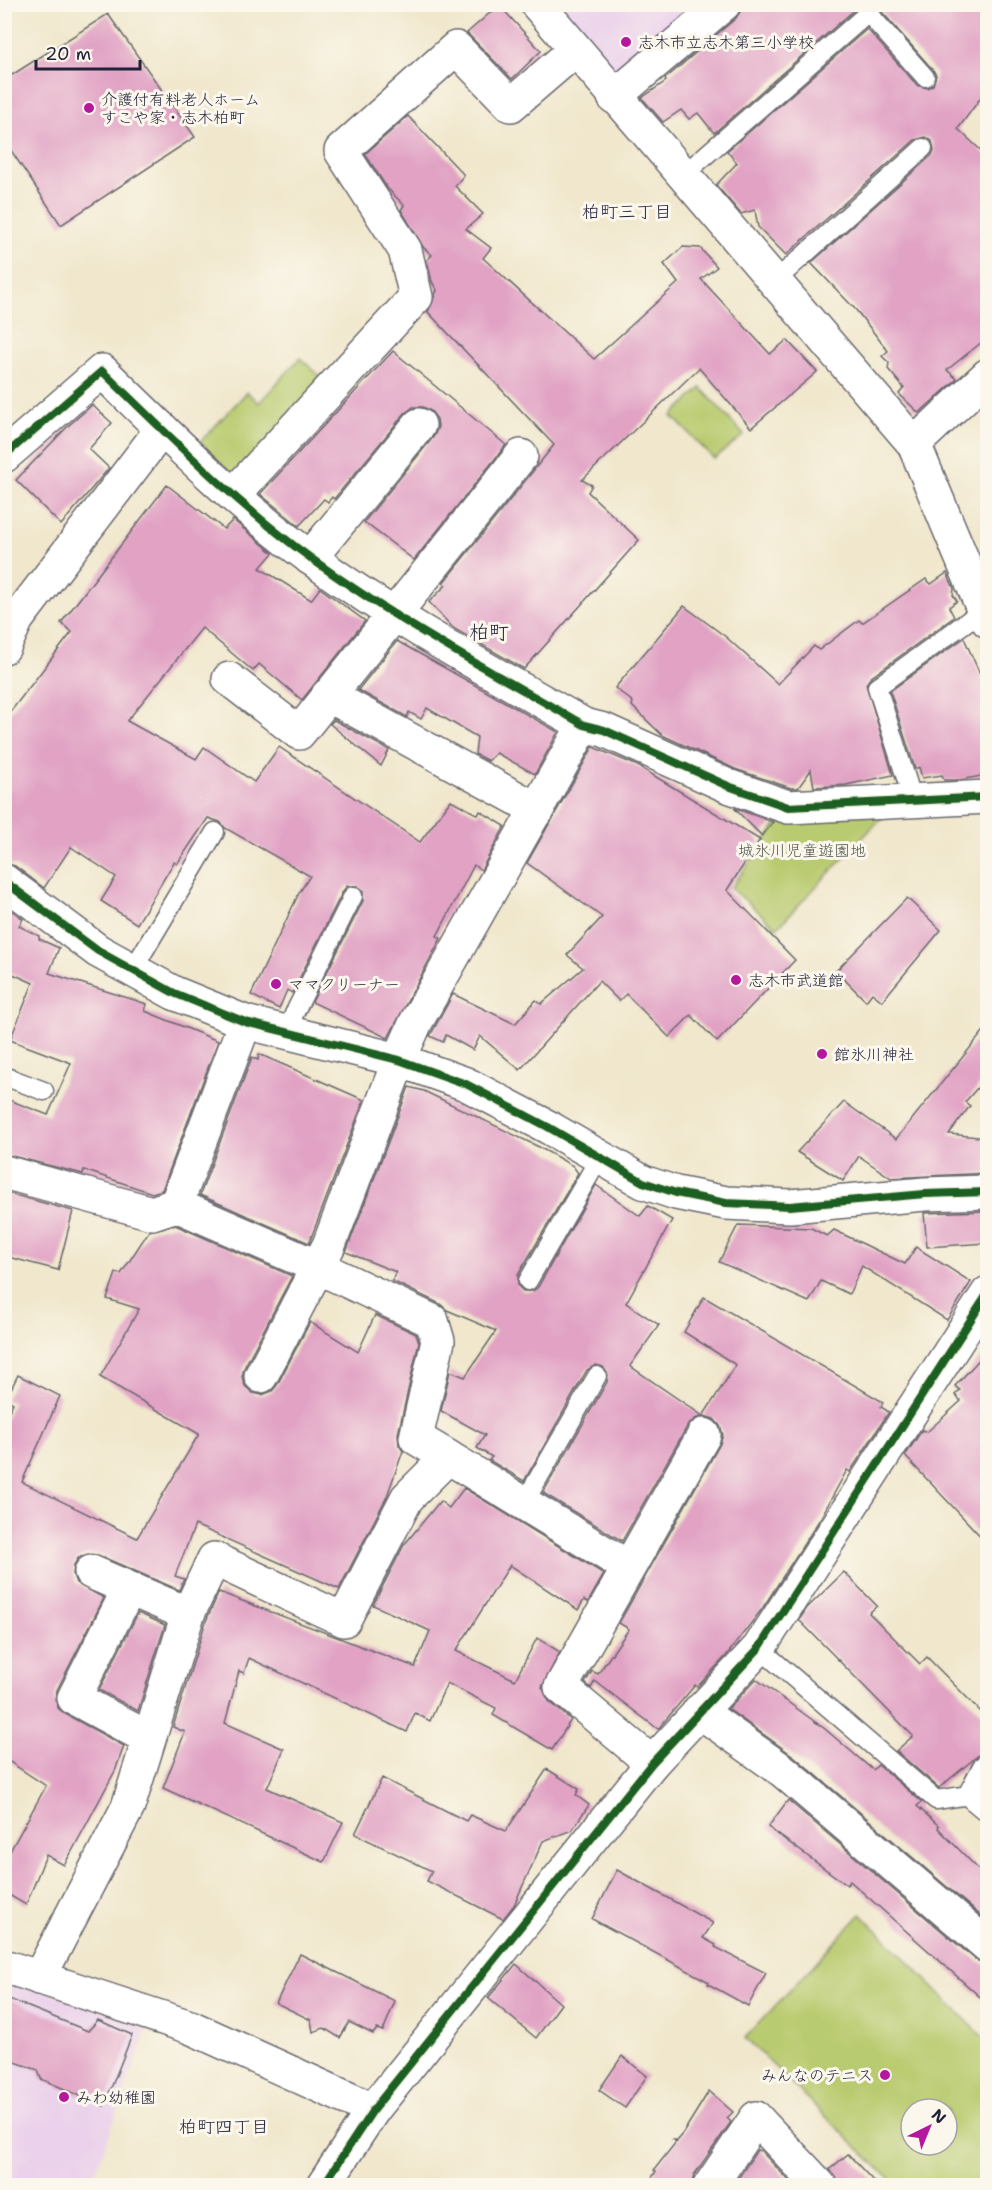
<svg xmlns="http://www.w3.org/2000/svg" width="992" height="2190" font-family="'Shantell Sans','Klee One',sans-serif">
<rect width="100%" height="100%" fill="#fbf7ec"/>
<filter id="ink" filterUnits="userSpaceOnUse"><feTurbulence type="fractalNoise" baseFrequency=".0167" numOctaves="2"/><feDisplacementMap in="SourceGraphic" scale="12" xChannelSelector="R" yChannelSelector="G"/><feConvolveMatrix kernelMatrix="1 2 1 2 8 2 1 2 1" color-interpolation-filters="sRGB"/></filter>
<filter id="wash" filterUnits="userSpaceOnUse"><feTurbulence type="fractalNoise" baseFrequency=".008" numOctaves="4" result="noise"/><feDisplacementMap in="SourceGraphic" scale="24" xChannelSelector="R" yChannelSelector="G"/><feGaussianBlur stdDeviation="1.35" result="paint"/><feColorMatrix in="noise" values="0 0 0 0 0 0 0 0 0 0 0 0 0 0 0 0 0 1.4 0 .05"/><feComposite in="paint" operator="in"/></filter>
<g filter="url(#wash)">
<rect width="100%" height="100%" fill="#f0e7cc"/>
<g fill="#ebd1eb">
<path d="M556,5h153l-89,74z"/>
<path d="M5,1978l143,48 -55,153 15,6 -103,1 6,-16 -7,-3z"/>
</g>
<g fill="#b9cb6f" stroke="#6e7655" stroke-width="1.5" fill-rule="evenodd">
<path d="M300,358l32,29 -99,108 -43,-42 57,-61 12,11z"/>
<path d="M701,388l43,47 -30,24 -42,-43z"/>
<path d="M786,812h101l-110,116 -46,-40z"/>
<path d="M861,1914l126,127v144h-91l-151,-147zM911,2109h36v36h-36z"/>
</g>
<g id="blocks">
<g fill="#e1a2c4">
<path d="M745,4h116l-147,129 -16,-20 -9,6 -8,-9 -18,12 -21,-24 24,-17 -1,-2 71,-61z"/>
<path d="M875,4h112v85l-29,40 29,27v182l-40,32 10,9 -38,34 -20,-19 5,-6 -16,-19 1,-6 -7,-7 6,-5 -32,-41 -45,-47 120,-107 3,-5 -2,-10 -6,-4 -11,3 -129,115 -28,-28 -3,-17 -14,4 -25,-29 21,-22 -10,-12 140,-122 50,56 10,3 6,-3 3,-10 -3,-5z"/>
<path d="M499,5l42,46 -29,28 -45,-46z"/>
<path d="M108,14l87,123 -134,88 -57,-85v-60z"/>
<path d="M408,116l56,59 -9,11 28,28 -17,15 25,19 -8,10 111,101 84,-76 -14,-19 19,-17 17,1 17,19 -16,12 69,75 17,-14 30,32 -66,56 -52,-60 -117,112 10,5 -4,7 51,48 -115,129 -71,-41 -24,-26 17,-17 -3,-2 111,-138 -126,-133 9,-22 -5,-8 -5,-22 5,-5 -9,-8 -22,-37 3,-5 -17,-17 -22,-34z"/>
<path d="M393,351l113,94 -92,115 -50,-38 70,-86 4,-9 -1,-8 -6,-8 -8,-4h-10l-8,6 -71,86 -2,-2 -4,5 -4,-3 -25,27 -39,-32z"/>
<path d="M92,405l20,18 -23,26 20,19 -48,57 -45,-45 52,-54z"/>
<path d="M167,485l57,44 9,-9 40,33 -13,15 51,32 9,-12 45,33 -63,79 -43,-36 -6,7 -51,-43 -75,93 69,38 8,-12 50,35 25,-35 141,95 31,-42 27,15 2,-4 25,15 -24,44 -7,-5 -37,71 4,2 -53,100 -76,-36 51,-101v-11l-6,-4h-10l-4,5 -51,102 -5,-3 -8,19 -28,-14 48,-102 11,-17 -85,-48 -5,-6 -12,-4 -31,46 -3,-2 -37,62 -36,-23 15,-24 -45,-30 -27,41 -29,-22 -11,-3v-143l68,-88 -11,-9z"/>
<path d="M947,573l7,16 -1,6 4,6 -8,6 5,10 -84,61 -4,6 27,91 -47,10 -32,2 -3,-17 -13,18h-7l-56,-19 -73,-34 -30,-29 1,-4 -18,-14 69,-82 42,31 52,47 36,-38 5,4 40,-30 3,3 64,-44 5,5z"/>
<path d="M964,638l23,52v85l-27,5h-16l-2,-5 -20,3 -3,-11 -4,2 -25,-78z"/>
<path d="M397,641l161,91 -23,42 -39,-21 -8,8 -13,-7 2,-17 -50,-29 -6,11 -12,-7 -2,5 -49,-27z"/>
<path d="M334,720l55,30 -8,16 -51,-42z"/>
<path d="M593,747l45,19 122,74 -33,50 68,70 -78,82 -26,-27 -22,22 -43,-43 -7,7 -20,-20 -79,89 -40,-34 -7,14 -27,-15 -3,7 -13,-6 23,-42 62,30 21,-24 5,4 42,-36 -16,-13 35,-38 -75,-54z"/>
<path d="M734,808l39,14 -11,14z"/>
<path d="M907,898l34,32 -59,71 -10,-8 -6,8 -30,-30z"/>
<path d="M4,905l19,14 -4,7 20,10v3l20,9 -10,25 98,31 -2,7 73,30 -56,149 -10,3 -68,-23 -1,4 -79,-20v-56l44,17 23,-52 -61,-23 23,-57 -29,-13z"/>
<path d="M987,1027v50l-22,25 5,4 -21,28 38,4v35l-96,5 -32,-22 -16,25 -46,-29 47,-50 52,37z"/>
<path d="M259,1054l105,46 -55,143 -109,-48 52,-138 6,3z"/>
<path d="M409,1087l15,4 115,56 34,19 5,7 -60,102v11l5,5h10l5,-4 58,-102 44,31 8,-10 24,14 -46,83 33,22 -29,41 73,50 33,-51 -52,-33 20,-35 179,105 -2,5 8,5 -39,60 -3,-2 -27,49 -58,90 -36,47 -29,31 -2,-2 -37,44 -63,-48 -4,7 -6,-5 7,-12 6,3 31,-45 -10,-6 101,-179 3,-9 -3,-9 -6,-7 -10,-3 -9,3 -7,6 -66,116 -79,-48 64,-111 1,-7 -5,-8 -7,-2 -9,5 -63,111 -35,-21 3,-3 -15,-9 8,-13 -44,-24 9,-40 15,6 31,-46 -49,-21 -7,-6 -48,-23 4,-9 -50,-20z"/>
<path d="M4,1192l69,19 -15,59 -54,-14z"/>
<path d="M987,1211v32l-60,4 -3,-34z"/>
<path d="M175,1225l117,51 -48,92 -2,9 3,9 8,7 9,2 10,-4 5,-6 33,-63 48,30 17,-37 41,19 3,8 -21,92 1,11 4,6 -16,45 -48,93 -144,-64 -20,51 9,3 -5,11 -81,-35 -10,-1 -9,3 -5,8 -1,10 3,8 28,15 -47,92 -2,9 3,9 7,6 59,32 -9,25 -44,82 -7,12 -18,-10 -20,50 -22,-13v-30l42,-76 -42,-28v-337l9,-18 -7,-4 12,-24 42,21 -38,86 115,56 62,-104 -99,-57 39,-68 -32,-10 9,-26 5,1 28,-43z"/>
<path d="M738,1225l73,3 16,8 7,-6 71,34 11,-17 55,35 -24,38 -85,-54 -13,28 -28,-13 -12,21 -90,-40z"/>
<path d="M987,1351v192l-82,-87 17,-26 5,2 34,-31 -6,-6 5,-5 -5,-4z"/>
<path d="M464,1488l140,86 -16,28 -4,-2 -6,10 -68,-45 -54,86 59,29 22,-42 23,14 -18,35 7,14 22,19 -19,30 -59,-35 3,-7 -49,-25 -17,38 -15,-8 -8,19 -158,-74 -5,15 -5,-2 -14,52 59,26 -17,39 76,34 -19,40 -161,-74 22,-56 -12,-5 33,-106 13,-29 196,75 15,-36 -57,-26 31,-60 36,-44 9,7z"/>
<path d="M844,1572l33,34 -8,7 51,51 7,-7 60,61v30l-48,40 -43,-37 17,-15 -114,-116 8,-12z"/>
<path d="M138,1613l27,12 -27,86 -39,-21z"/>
<path d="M756,1679l69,50 48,41 5,-5 44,37 -5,4 22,20 -1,2 49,50v43l-192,-164 -67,-48z"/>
<path d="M547,1769l32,20 -3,6 13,10 -17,25 -29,11 -29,64 -11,14 -76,-38 5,-10 -77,-37 27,-56 84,43 4,-6 36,16z"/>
<path d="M788,1800l188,160 11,4v39l-137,-122 -3,4 -79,-58z"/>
<path d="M617,1870l96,53 -10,15 13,7 -1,2 51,26 -18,33 -40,-22 1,-2 -117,-63z"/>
<path d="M300,1954l95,47 -12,30 -6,-2 -4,5 -24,-12 -9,16 -16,-10 -11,4 -2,-12 -35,-17z"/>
<path d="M516,1964l45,40 -25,34 -48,-40z"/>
<path d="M4,1997l84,34 10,-11 34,15 -28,71 -63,-27 -3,-9 -34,-12z"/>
<path d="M622,2056l25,20 -22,32 -26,-18z"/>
<path d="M709,2091l24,21 -6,6 4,4 -37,53 -3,11h-44l9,-15 -2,-1 22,-28 -3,-2h4l6,-7z"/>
<path d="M757,2150l4,1 33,35h-55l-4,-3z"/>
<path d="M848,2154l30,32h-40l-8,-17z"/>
</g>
</g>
</g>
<g filter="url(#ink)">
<use href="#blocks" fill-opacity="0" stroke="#6a676e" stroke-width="1.5"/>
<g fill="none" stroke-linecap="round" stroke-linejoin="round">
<defs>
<g id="lane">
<path d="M682,176l186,-163 57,64"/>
<path d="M774,282l149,-134"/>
<path d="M913,800l-36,-113 106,-77"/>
<path d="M132,971l83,-139"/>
<path d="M289,1031l5,-17 59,-118"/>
<path d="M4,1076l40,15"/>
<path d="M528,1281l72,-124"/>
<path d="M524,1503l73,-127"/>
<path d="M759,1648l177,152 40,-6"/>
</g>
<g id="street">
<path d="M537,4l377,440 74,177"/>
<path d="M614,97l110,-93"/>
<path d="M914,444l74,-69"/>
<path d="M4,456l98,-85c67,65 134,133 210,188 86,63 180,113 272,166l20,5 124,56 60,21 200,-10"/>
<path d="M233,495l183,-198 -11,-47 -64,-99 115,-103 55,57 63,-54"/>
<path d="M310,558l109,-133"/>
<path d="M4,647l13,-28 145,-190"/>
<path d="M229,679l70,54 222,-277"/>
<path d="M328,695l210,115"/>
<path d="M4,881l94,70 76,42 71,29 154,38 67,24 82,43 95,55 33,11 50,10 64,3 135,-12 63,-2"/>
<path d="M245,1022l-69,183 142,62 114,54 6,20 -22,97 32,19"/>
<path d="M4,1172l148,41 24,-8"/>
<path d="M261,1376l68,-131 70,-185 17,-38 168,-297"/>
<path d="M91,1572l97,42 26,-55 130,61 63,-122 41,-41 180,110"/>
<path d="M129,1589l-55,109 74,40"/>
<path d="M699,1711l84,60 205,175"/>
<path d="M652,1763l-91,-76 143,-252"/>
<path d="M988,1771l-12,23 12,10"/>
<path d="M4,1966l186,61 183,83"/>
<path d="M39,1978l89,-171 60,-193"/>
<path d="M323,2186l50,-76 279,-347 107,-115 229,-355"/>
<path d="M710,2186l46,-68 64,68"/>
</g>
</defs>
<use href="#lane" stroke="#6a676e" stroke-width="21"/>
<use href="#street" stroke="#6a676e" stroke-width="36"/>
<use href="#lane" stroke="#fff" stroke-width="18"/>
<use href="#street" stroke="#fff" stroke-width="33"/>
<defs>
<g id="cycleway">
<path d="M4,456l98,-85c67,65 134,133 210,188 86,63 180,113 272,166l20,5 124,56 60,21 200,-10"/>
<path d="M4,881l94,70 76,42 71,29 154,38 67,24 82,43 95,55 33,11 50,10 64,3 135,-12 63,-2"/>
<path d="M323,2186l50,-76 279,-347 107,-115 229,-355"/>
</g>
</defs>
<use href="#cycleway" stroke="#fbf7ec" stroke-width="11"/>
<use href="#cycleway" stroke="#1b5e20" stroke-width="8"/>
</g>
</g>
<g fill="#b5179e" stroke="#fbf7ec" stroke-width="2">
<circle cx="626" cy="42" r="6"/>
<circle cx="89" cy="108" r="6"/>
<circle cx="736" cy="980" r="6"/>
<circle cx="276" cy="984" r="6"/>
<circle cx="822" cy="1054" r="6"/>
<circle cx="885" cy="2075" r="6"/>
<circle cx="64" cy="2097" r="6"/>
</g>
<g text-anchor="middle" stroke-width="6" stroke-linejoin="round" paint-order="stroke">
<g font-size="16" fill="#22223b" stroke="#fbf7ec" text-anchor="start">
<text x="638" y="48">志木市立志木第三小学校</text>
<text x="101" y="105">介護付有料老人ホーム<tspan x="101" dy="18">すこや家・志木柏町</tspan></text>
<text x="748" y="986">志木市武道館</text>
<text x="288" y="990">ママクリーナー</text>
<text x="834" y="1060">館氷川神社</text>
<text x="873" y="2081" text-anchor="end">みんなのテニス</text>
<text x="76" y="2103">みわ幼稚園</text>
</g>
<g font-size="16" fill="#4f554b" stroke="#fbf7ec">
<text x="802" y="856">城氷川児童遊園地</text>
</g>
<g font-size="18" fill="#22223b" stroke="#fbf7ec">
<text x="627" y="218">柏町三丁目</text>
<text x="224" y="2133">柏町四丁目</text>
</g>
<g font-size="20" fill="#22223b" stroke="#fbf7ec">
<text x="489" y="639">柏町</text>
</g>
</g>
<rect width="992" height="2190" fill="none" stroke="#fbf7ec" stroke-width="24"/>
<g transform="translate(929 2127) rotate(43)"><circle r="28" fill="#fbf7ec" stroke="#a4a2a5" stroke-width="1.5"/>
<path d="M0-4.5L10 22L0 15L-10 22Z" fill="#b5179e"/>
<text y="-9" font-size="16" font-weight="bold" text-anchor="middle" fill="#22223b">N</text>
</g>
<path d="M36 60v9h104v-9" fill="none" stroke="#22223b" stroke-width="3"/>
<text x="45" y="60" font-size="18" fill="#22223b" stroke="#fbf7ec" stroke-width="4.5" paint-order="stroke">20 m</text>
</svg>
